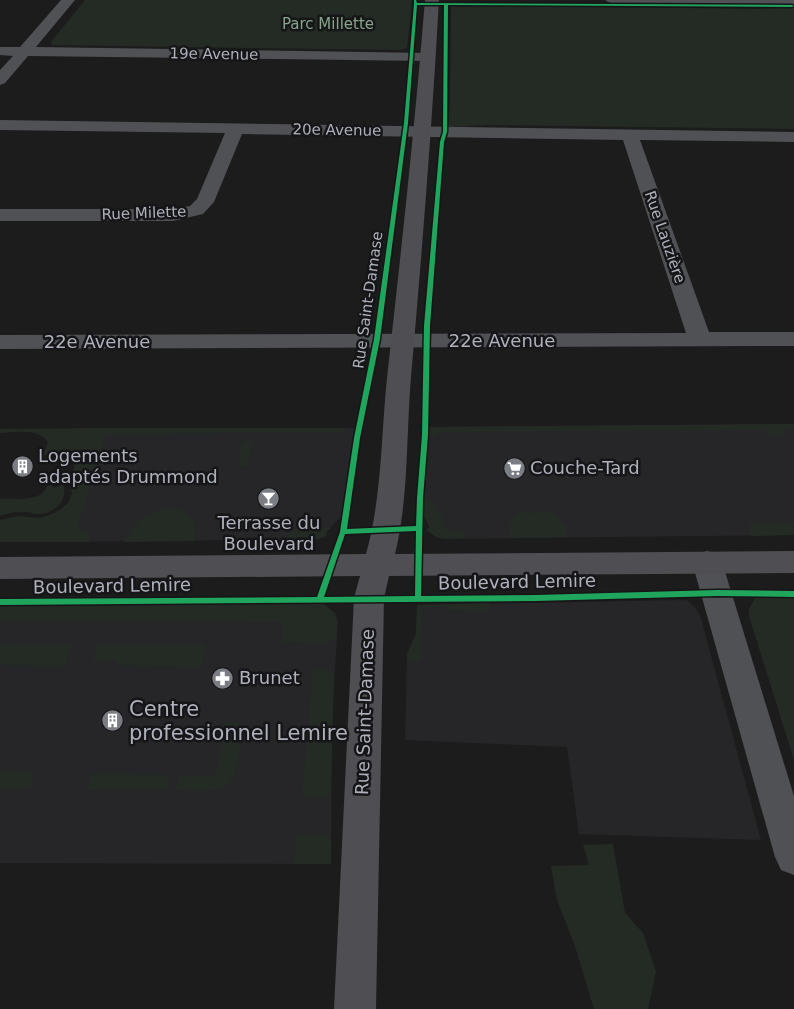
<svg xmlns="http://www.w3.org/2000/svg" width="794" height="1009" font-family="'DejaVu Sans',sans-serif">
<rect width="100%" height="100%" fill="#1c1c1c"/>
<g fill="#262628">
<path d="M794,424v111l-347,4 -9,-1 -12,-8 4,-3 -7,-13v-12l5,-75z"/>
<path d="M102,428h254l-13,87 -16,16 -1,5 -8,3 -254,3z"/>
<path d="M686,600l9,7 5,8 61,225 -182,-6 -12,-87 -162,-7 2,-86 9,-20 1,-29z"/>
<path d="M320,602l15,11 3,8 -6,96 -1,147 -331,-1v-257z"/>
</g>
<g fill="#242b25">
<path d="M85,0h327l-5,48 -5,2 -350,-5 -1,-3z"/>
<path d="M451,5l306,4 37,-2v122l-309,-4 -37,2 2,-24z"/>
<path d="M794,424v5h-11l2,6 -16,1 -3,-6 -327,2 -5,3h-6v-8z"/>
<path d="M102,428h241v4l-237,2 -28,92 3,4 7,1 2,5 -1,6h-89v-22l18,-4 21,2 13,-4 9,-5 7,-6 4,-10 -5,-20 6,-1 4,-17h-34l5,-13c-9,-14 -33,-10 -48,-9v-4z"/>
<path d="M252,439l-4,27h-10l3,-24z"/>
<path d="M63,484c6,18 -10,31 -27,30 -6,-1 -10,-3 -16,-2 -7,0 -14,2 -20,4v-17c14,-1 42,4 47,-13l5,-1 2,3z"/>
<path d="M431,497l3,11 9,10 -3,5 5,6 19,3v6h-26l-12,-8 4,-3 -7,-13v-16z"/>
<path d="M173,508c22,7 23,11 21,33l-70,1c8,-21 28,-32 49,-34z"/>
<path d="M553,512l13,15 1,10 -55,1 -4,-10 9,-15z"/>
<path d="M794,522v13l-43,1 -1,-13z"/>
<path d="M300,527l29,1h2l-4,3 -1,5 -8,3 -34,1 5,-7z"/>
<path d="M755,598h39v162l-45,-144v-7z"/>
<path d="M320,602c17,9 18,19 16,36l-11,5 -43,-1 1,-20 -283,-1v-15z"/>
<path d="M489,603l1,8 -41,-1v-3l-27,1 -2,54 -13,-2v-6l9,-20 1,-29z"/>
<path d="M0,644l74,1 -1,4h-3l-5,17 -65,-1z"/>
<path d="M98,645h107l-4,22 -86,-2 1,-5h-23z"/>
<path d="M313,670l21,1 -3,122 -7,4 -22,-1z"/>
<path d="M225,723h18c-3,16 -3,58 -20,65 -13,5 -33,2 -47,2l3,-15h37z"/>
<path d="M0,772h34l-4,16h-30z"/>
<path d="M91,774l78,1 -1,14 -81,1z"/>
<path d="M297,835h29l5,4v25h-37z"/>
<path d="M613,844l12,69 18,20 13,39 -8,37h-54l-19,-63 -18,-46 -6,-34 38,-1 -6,-20z"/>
</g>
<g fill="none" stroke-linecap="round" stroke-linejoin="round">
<g fill="#505155" fill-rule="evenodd">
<path d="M61,0h14l-39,47 392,6 5,1 2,3 -2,3 -5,1 -400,-5 -23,27 -5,2v-15l13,-14 -13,-1v-8h20z"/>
<path d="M605,0h189v6l-182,-2z"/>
<path d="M0,120l794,12v10l-154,-2 69,192h85v14l-794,3v-14l686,-2 -63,-193 -381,-6 -28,68 -11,12 -30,7h-173v-12h173l17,-3 7,-7 28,-66 -225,-3z"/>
<path d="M707,551l10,3 5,8 72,234v79l-13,-5 -6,-13 -83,-295 5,-8z"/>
</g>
<path fill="#4f4f53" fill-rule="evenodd" d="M425,0h14c-7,126 -17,252 -28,377 -5,59 -2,120 -16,177l399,-3v22l-405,3 -5,22 -8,411h-42l20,-411 6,-22 -360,3v-22l366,-3c16,-57 15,-118 21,-176 14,-126 28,-252 38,-378z"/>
<defs>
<path id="cycleway" d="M414,0h2l1,3 375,2 2,1 -2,1 -344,-2 -1,127 -3,10 -14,184 -2,109 -5,63 -2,98 115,-1 181,-5 77,1v6l-77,-1 -181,5 -536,4v-6l317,-2 23,-65 14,-94 20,-99 30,-216 10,-119zM417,5h27l-1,127 -3,10 -16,184 -2,109 -5,63 -1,28 -69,3 13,-91 20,-99 28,-216zM416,531l-1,65 -91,1 21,-63z"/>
</defs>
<use href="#cycleway" stroke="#161618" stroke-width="3"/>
<use href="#cycleway" fill="#20a55d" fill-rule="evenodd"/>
</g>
<defs>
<symbol id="building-disc" viewBox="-11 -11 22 22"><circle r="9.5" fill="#7b7d84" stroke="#161618"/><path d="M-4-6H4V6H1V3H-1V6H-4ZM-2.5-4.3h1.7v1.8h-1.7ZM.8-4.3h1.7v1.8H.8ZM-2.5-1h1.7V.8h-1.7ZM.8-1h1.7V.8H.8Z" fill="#fff"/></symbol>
<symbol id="supermarket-disc" viewBox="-11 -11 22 22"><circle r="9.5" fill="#7b7d84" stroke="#161618"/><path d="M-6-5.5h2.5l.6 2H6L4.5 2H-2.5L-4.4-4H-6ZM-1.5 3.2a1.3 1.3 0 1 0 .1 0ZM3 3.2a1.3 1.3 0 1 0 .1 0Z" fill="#fff"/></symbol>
<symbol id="bar-disc" viewBox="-11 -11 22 22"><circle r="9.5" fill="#7b7d84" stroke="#161618"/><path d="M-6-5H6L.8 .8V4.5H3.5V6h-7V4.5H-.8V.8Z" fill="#fff"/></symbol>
<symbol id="pharmacy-disc" viewBox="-11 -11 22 22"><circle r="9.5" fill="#7b7d84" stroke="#161618"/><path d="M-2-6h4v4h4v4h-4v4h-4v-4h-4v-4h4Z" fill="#fff"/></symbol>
</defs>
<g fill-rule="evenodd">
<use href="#building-disc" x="10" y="454" width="25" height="25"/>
<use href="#supermarket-disc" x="502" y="456" width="25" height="25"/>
<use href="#bar-disc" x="256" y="486" width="25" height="25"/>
<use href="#pharmacy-disc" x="210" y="666" width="25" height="25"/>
<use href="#building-disc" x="100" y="708" width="25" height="25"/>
</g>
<g text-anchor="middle" stroke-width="5" stroke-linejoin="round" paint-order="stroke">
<g font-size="15" fill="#87a58b" stroke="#161618">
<text x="328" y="29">Parc Millette</text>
</g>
<g font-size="15" fill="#aeb1bc" stroke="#161618">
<text transform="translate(214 54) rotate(1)" y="5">19e Avenue</text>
<text transform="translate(337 130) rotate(1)" y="5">20e Avenue</text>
<text transform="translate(144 213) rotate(-2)" y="5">Rue Milette</text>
<text transform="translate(665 237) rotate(71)" y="5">Rue Lauzière</text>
<text transform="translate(368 300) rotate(-82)" y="5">Rue Saint-Damase</text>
</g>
<g font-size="18" fill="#aeb1bc" stroke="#161618">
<text x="502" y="347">22e Avenue</text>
<text x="97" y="348">22e Avenue</text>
<text transform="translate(517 582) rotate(-1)" y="6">Boulevard Lemire</text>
<text transform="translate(112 586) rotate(-1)" y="6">Boulevard Lemire</text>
<text transform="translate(365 712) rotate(-88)" y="6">Rue Saint-Damase</text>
</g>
<g font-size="18" fill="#aeb1bc" stroke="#161618" text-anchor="start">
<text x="38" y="462">Logements<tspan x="38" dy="21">adaptés Drummond</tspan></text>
<text x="530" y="474">Couche-Tard</text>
<text x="269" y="529" text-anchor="middle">Terrasse du<tspan x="269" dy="21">Boulevard</tspan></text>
<text x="239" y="684">Brunet</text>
</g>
<g font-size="21" fill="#aeb1bc" stroke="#161618" text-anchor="start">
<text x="129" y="716">Centre<tspan x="129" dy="24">professionnel Lemire</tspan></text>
</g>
</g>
</svg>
